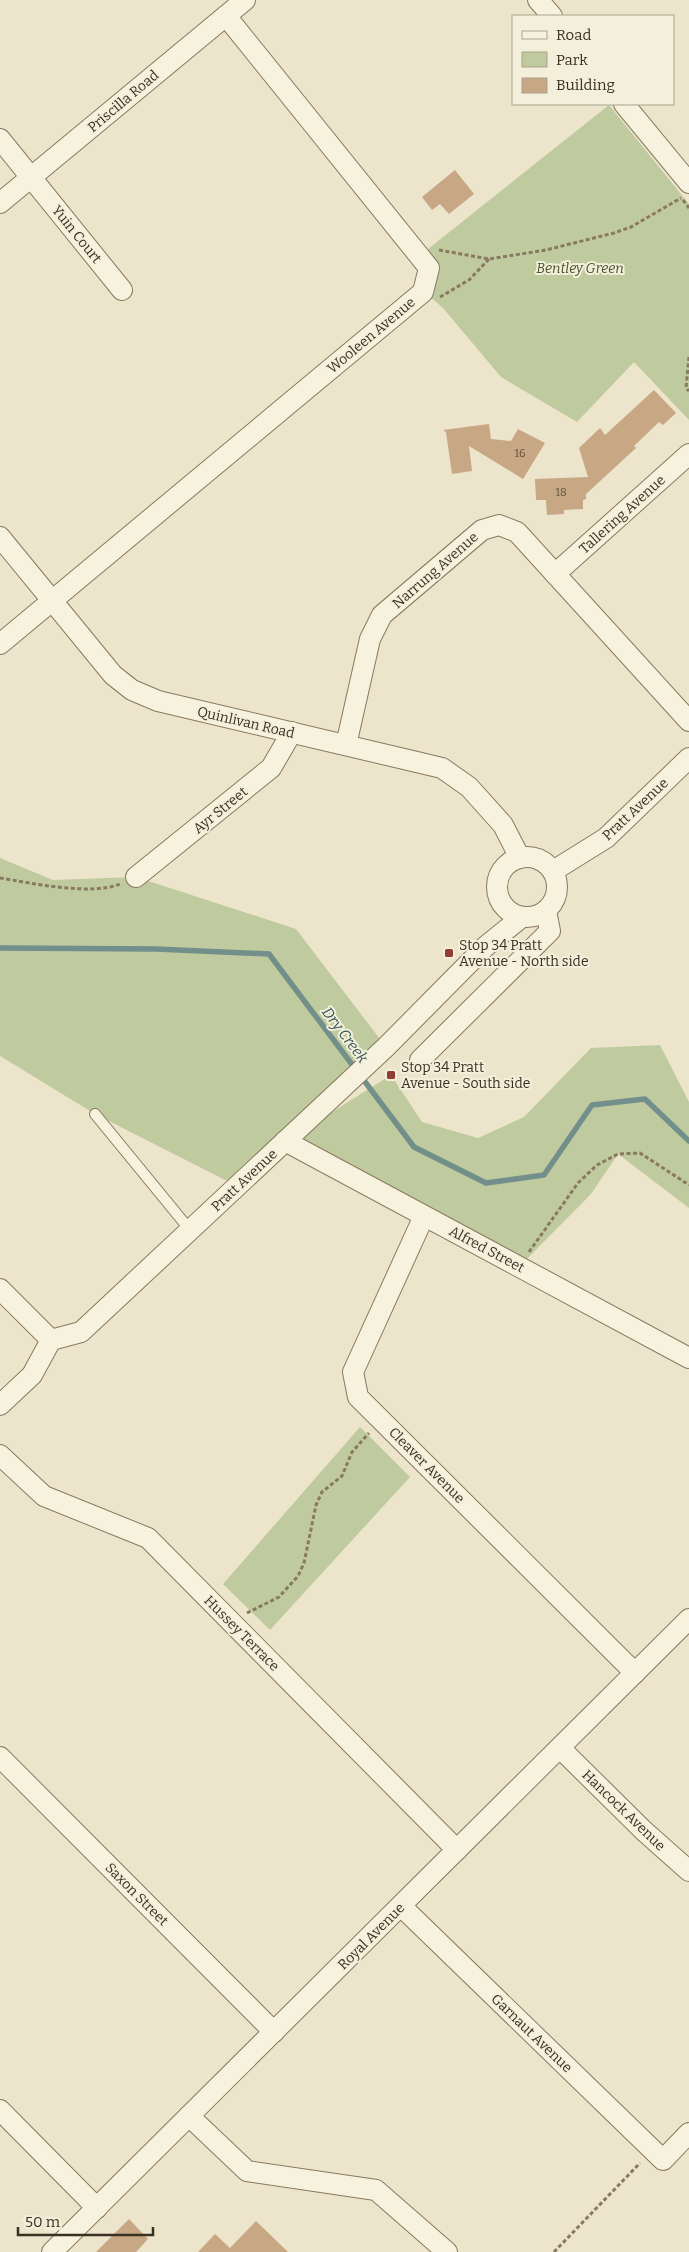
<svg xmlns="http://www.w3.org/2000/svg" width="689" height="2252" font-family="Bitter,serif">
<rect width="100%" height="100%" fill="#ece5cb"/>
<g fill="#c0ca9f">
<path d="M609,105l80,99v216l-55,-58 -57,60 -76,-45 -58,-69 -15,-13 6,-28 -6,-18z"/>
<path d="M0,858l53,22 83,-3 160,52 90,118 -97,92 102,-64 31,47 56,16 46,-21 67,-69 69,-3 29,57v106l-71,-54 -27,40 -72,73 -234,-126 -48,45 -142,-72 -95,-58z"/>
<path d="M360,1427l50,50 -140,153 -47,-46z"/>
</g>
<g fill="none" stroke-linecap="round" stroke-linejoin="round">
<path stroke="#728f8b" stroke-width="5.5" d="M0,948l156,1 113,5 145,193 72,36 58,-8 48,-70 53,-6 44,42"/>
</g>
<g fill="#c7a784">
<path d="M455,170l19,24 -25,20 -9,-10 -8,6 -10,-13z"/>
<path d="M654,390l22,23 -13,12 -4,-3 -25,24 2,2 -50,46v5l-3,1v9l-19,1v4l-17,1 -1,-15h-10l-1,-21 53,-2 -9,-29 21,-20 5,7z"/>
<path d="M489,424l2,15 20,2 7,-12 27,14 -22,36 -54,-33 3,25 -20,3 -6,-42 -3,-2z"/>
<path d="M129,2219l19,20 -12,13h-40z"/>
<path d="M256,2221l32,31h-90l17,-18 15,14z"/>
</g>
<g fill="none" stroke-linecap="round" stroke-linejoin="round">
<defs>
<path id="service" d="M95,1114l95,116"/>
<g id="minor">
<path d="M538,0l14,16"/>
<path d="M624,104l65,79"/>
<path d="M0,139l122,151"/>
<path d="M0,203l245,-203"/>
<path d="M0,537l113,138 19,15 26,11 284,67 27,19 34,38 17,33"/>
<path d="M555,574l134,-120"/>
<path d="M0,644l423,-352 6,-24 -203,-252"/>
<path d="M346,745l24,-106 12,-24 100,-85 17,-5 18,7 172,189"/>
<circle cx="527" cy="887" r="30"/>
<path d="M553,871l53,-33 83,-80"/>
<path d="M136,877l135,-109 21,-36"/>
<path d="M420,1060l130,-129 -4,-20"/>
<path d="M285,1141l404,217"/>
<path d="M424,1216l-71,156 5,25 277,276"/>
<path d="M0,1289l51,51"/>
<path d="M0,1405l32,-30 19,-35 30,-8 305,-285 100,-101 36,-29"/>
<path d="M0,1455l44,41 104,42 309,312"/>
<path d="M560,1748l84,83 45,40"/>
<path d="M0,1757l274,275"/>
<path d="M401,1906l262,254 26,-27"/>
<path d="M0,2110l97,98"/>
<path d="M189,2116l58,55 129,19 71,62"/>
<path d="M52,2252l637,-633"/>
</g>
</defs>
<use href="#service" stroke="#887960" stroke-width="12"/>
<use href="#minor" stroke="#887960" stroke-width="22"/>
<g stroke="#887960" stroke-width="3" stroke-dasharray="4 2.5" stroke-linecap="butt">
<path d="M683,200l6,8"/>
<path d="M439,250l50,9 57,-9 68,-17 17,-6 50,-29"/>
<path d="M440,297l29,-17 20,-21"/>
<path d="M689,357l-3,31 3,3"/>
<path d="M0,878c31,5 91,18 120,6"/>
<path d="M529,1252l49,-69 19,-18 21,-11 22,-1 49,32"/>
<path d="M247,1613l32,-16 19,-21 6,-13 12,-58 6,-13 20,-16 10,-24 17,-19"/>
<path d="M554,2252l86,-89"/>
</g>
<use href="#service" stroke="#f7f2de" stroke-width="10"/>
<use href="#minor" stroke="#f7f2de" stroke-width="20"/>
</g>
<g fill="#923e35" stroke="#f4efda" stroke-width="2">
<rect x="444" y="948" width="10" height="10" rx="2.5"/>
<rect x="386" y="1070" width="10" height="10" rx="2.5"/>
</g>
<g text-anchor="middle" stroke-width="4" stroke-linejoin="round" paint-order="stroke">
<g font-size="11" fill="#5c4e3a">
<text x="520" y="457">16</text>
<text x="561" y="496">18</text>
</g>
<g font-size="14" fill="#393022" stroke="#f4efda">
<text transform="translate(123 101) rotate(-40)" y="5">Priscilla Road</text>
<text transform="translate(77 234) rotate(51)" y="5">Yuin Court</text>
<text transform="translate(371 335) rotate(-40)" y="5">Wooleen Avenue</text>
<text transform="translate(622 514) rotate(-42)" y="5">Tallering Avenue</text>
<text transform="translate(435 570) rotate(-41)" y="5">Narrung Avenue</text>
<text transform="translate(246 722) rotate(13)" y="5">Quinlivan Road</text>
<text transform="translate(635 809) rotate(-43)" y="5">Pratt Avenue</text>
<text transform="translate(220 810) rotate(-39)" y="5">Ayr Street</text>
<text transform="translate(244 1180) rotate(-43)" y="5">Pratt Avenue</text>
<text transform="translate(487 1249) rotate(28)" y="5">Alfred Street</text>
<text transform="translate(427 1465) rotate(45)" y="5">Cleaver Avenue</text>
<text transform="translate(242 1633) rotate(45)" y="5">Hussey Terrace</text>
<text transform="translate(624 1810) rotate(44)" y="5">Hancock Avenue</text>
<text transform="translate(137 1894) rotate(45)" y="5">Saxon Street</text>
<text transform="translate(371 1936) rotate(-45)" y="5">Royal Avenue</text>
<text transform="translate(532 2033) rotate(44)" y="5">Garnaut Avenue</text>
</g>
<g font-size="14" font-style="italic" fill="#45542b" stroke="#f4efda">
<text x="580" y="273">Bentley Green</text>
</g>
<g font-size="14" fill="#393022" stroke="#f4efda" text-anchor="start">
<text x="459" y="950">Stop 34 Pratt<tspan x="459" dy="16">Avenue - North side</tspan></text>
<text x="401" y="1072">Stop 34 Pratt<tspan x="401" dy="16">Avenue - South side</tspan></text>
</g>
<g font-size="15" font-style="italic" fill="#335658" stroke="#f4efda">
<text transform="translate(345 1035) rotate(53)" y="5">Dry Creek</text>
</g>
</g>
<rect x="512" y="15" width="162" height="90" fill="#f4efda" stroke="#a9a390"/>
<rect x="522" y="31" width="25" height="8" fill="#f7f2de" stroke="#a9a390"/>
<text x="556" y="40" font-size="15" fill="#393022">Road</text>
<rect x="522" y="52" width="25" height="15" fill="#c0ca9f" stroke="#a9a390"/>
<text x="556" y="65" font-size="15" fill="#393022">Park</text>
<rect x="522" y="78" width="25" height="15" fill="#c7a784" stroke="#a9a390"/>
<text x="556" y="90" font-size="15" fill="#393022">Building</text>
<path d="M18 2227v8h135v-8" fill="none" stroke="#393022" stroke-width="2.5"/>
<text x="25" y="2227" font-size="15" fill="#393022" stroke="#f4efda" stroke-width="4" paint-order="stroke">50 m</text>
</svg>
